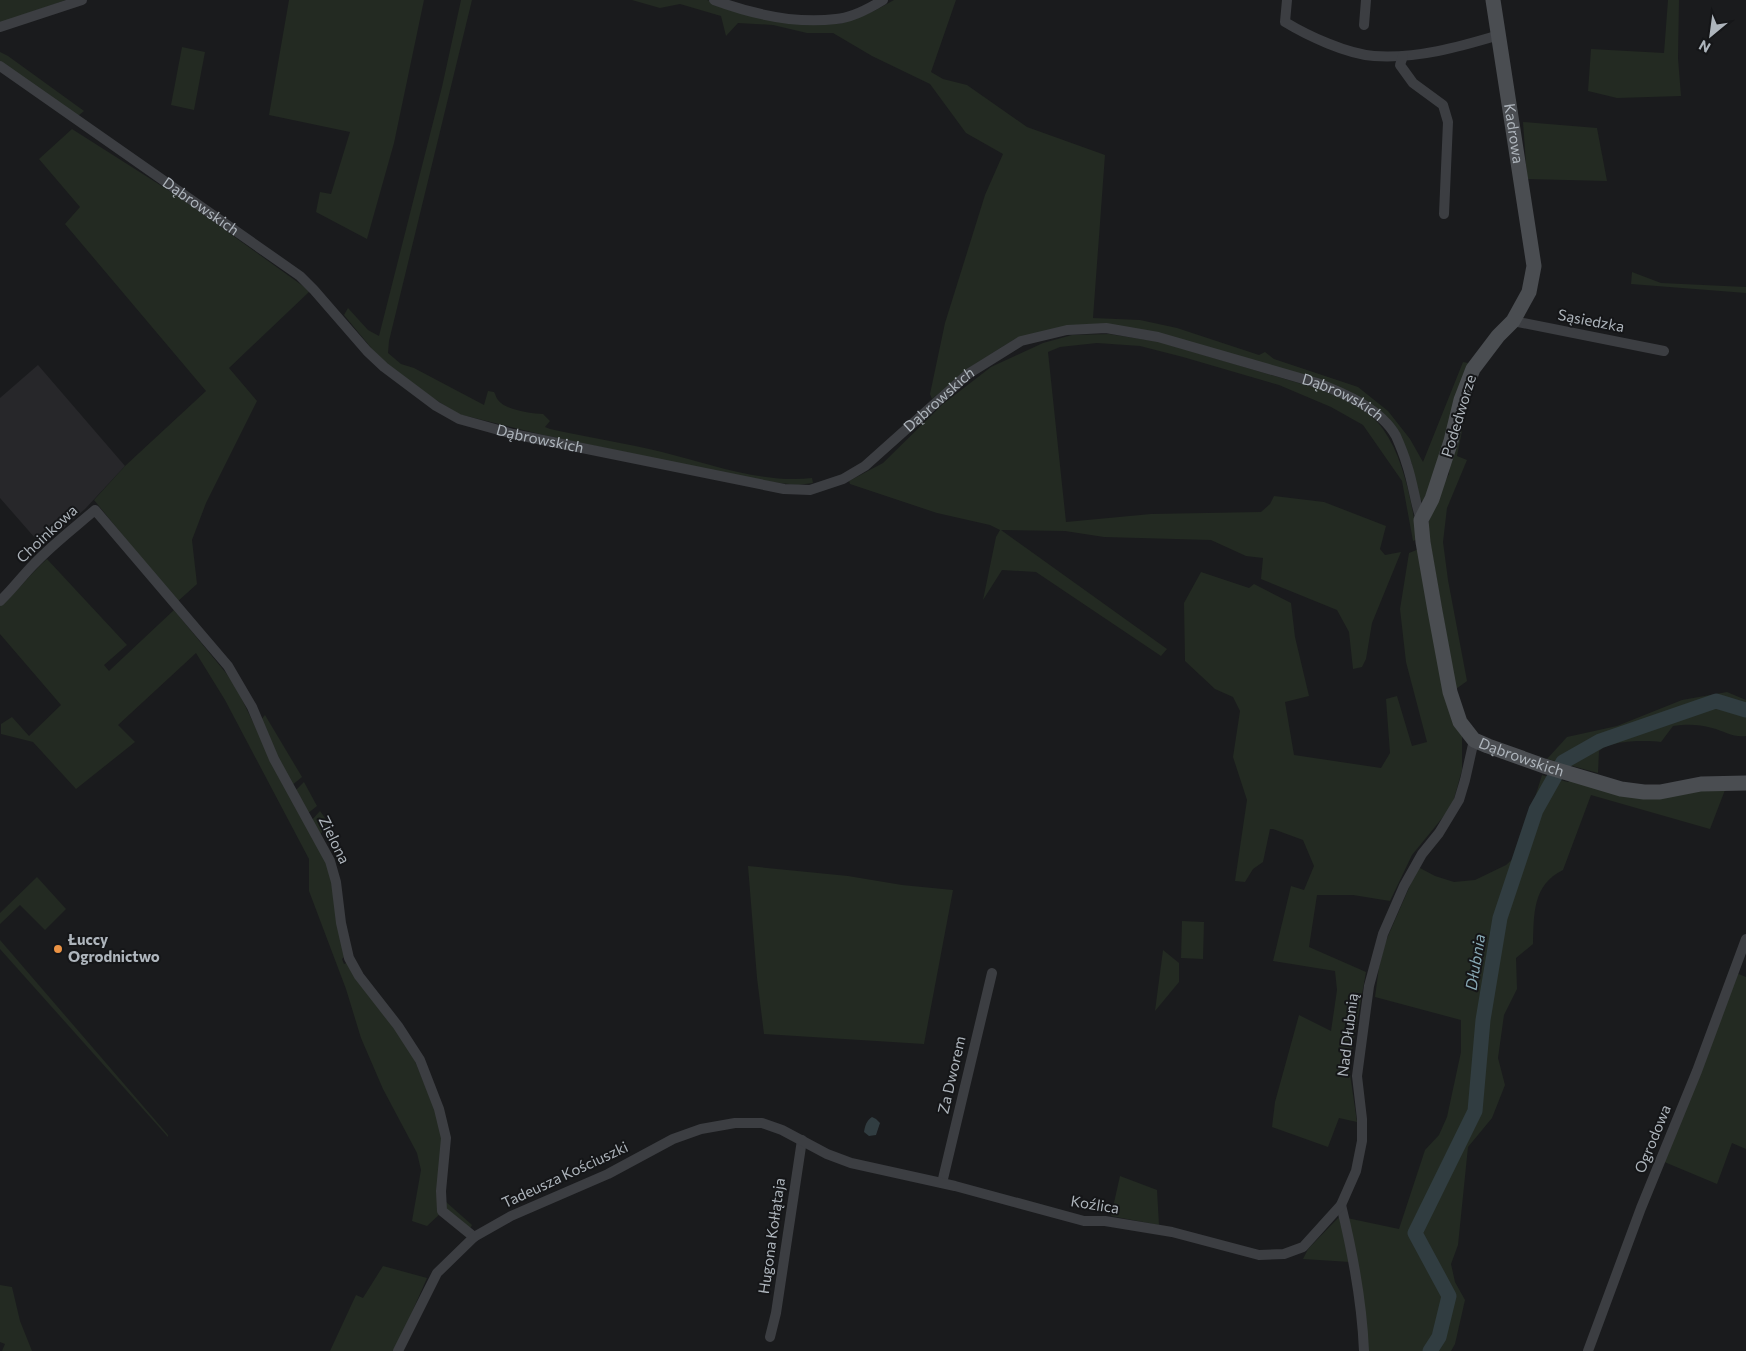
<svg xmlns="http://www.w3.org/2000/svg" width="1746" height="1351" font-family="Commissioner,sans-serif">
<rect width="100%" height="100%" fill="#1a1b1d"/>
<path fill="#27272a" d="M38,365l87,101 -40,43 -43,37 -42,-48v-100z"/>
<g fill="#232a22">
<path d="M0,0h66l-66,23z"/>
<path d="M289,0h135l-30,143 -27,96 -51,-27 4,-20 11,2 19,-62 -81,-17z"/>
<path d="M461,0h11l-83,341 -1,12 13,11 13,4 70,37 4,-14 6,1c2,3 2,6 4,8 7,10 34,14 45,14l7,7 -5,6 5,2c37,8 75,14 112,23 47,12 103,32 150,26l1,5 -15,2 -36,-4 -223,-47 -81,-20 -50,-32 -31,-27 -33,-40 4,-7 20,22 11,6 63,-249z"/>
<path d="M632,0h75l30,9 78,15h25l34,-13 20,-11h62l-25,72 12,7 24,6 60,42 78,28 -12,163 47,2 37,8 82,27 6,-3 9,7 84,28 30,24 22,28 13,23 40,-100 5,1 -34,115 -11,24 -4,-4 -8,-37 -48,-62 -245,-73 -103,13 -43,27 -40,33 -2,-5 15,-71 40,-128 18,-41 -37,-21 -36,-49 -58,-28 -39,-23h-26l-34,-8 -35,-2 -12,13 -5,-20 -41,-12 -20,4z"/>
<path d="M1668,0h11l-1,58 3,38 -64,2 -29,-7 3,-42 73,4z"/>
<path d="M182,47l23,5 -11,58 -23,-5z"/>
<path d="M0,52l8,4 76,55 -6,5 -78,-53z"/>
<path d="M1523,122l74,6 10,53 -80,-2z"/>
<path d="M72,129l107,68 131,94 -81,77 28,33 -51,102 -14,37 5,44 -20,18 -83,-102 31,-34 81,-75 -141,-167 15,-17 -41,-48z"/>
<path d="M1632,272l29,11 85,4v6l-115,-9z"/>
<path d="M1109,334l51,8 162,48c22,9 47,19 61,39 22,31 28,74 35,110l-5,2 -11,-60 -39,-56 -32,-18 -52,-22 -96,-28 -43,-11 -43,-3 -37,4 -12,5 18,170 85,-8 110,-2 9,-8 4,-8 50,6 62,24 -6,23 5,6 16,-3 -29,71 -6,36 -4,8 -9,2 -4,-37 -12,-22 -76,-31 2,-21 -17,-2 -35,-16 -107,-3 -39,-6 -64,-1 166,119 -6,7 -125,-84 -34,-2 -19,30 13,-63 4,-7 -10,-5 -53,-12 -87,-29 -1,-3 34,-18 60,-59 48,-37 52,-24 29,-8z"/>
<path d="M1461,420l3,1 -7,35 10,4 -20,48 -4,34 5,38 19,101 -11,8 -27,-154v-14l11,-31 9,-16 1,-13z"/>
<path d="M1419,549l43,187v34l-10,36 -40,49 -22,46 -37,-6h-36l-8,52 57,25 -17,95 8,55 -18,-4 -11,29 -56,-20 3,-25 24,-87 32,16 6,-41 -2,-19 -62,-10 18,-75 13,4 10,-24 -11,-26 -30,-11h-3l-7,33 -10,7 -8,13 -10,-1 12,-81 -14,-43 7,-46 -7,-14 -18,-8 -30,-28 -1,-58 17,-31 48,16 5,-4 37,19 4,34 14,59 -24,6 9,53 87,13 9,-15 -4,-54 11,-3 15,50 15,-4 -21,-80 -6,-53 9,-56z"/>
<path d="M47,559l80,86 -23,20 5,6 65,-61 52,63 10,14 35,72 58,105 17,91 -4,4 2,5 5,-2 64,94 29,71 -1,86 -14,13 -15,-5 9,-51 -4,-17 -34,-64 -22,-51 -15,-49 -37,-98v-32l-84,-159 -29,-47 -78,72 17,17 -59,47 -43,-47 -32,-8v-10l11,-7 17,19 32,-31 -61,-71v-28c17,-14 30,-32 47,-47z"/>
<path d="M1727,692l19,8v36c-12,2 -22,-5 -34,-8 -14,-4 -25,-4 -39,-2l-12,16c-16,-2 -50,-2 -62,9l-1,22 -51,-14 20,-22 50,-11 65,-26z"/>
<path d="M265,715l37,62 -11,9 -31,-65z"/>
<path d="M1542,775l26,7 4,-2 131,11 22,-1 -15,39 -119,-34 -28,75c-31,15 -29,45 -30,74l-17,14 1,31 -13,26 -6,43 7,27 -13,33 -24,29 -10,98 -7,19 4,18 10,18 -10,44 -4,7h-83l-21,-133 52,11 26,-79 14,-15 8,-18 14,-65v-32l-86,-23 4,-30 6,-24 33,-76 17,9 19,6 21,-2 31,-15 11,-10z"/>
<path d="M304,782l13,24 -10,8 -12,-23z"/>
<path d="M320,811l10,14 -11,10 -8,-14z"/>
<path d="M748,866l100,10 54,9 51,5 -29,154 -160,-10 -7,-56z"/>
<path d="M37,877l29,32 -21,21 -25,-25 -20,19v-11z"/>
<path d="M1182,921l22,1 -1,37 -22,-1z"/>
<path d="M0,940l168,195v2l-168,-188z"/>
<path d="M1163,950l16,13v19l-24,29z"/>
<path d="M1736,973l10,4v172l-14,-6 -15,41 -55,-23z"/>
<path d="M1120,1176l37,14 2,35 -48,-9z"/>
<path d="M445,1201l27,24 -2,4 -24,-19z"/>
<path d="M1339,1217l11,45 -47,-3 5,-10z"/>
<path d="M383,1266l44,12 -18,41 -16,32h-63l26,-56 7,3z"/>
<path d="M0,1285l12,2 8,34 12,30h-30l3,-7 -5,-2z"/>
</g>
<path fill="#313d41" d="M872,1117l4,2 4,4 -4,12 -7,1 -5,-4c1,-6 2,-11 8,-15z"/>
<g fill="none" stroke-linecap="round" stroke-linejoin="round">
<path stroke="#313d41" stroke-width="15" d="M1430,1351l9,-14 10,-41 -34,-63 60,-122 8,-91 17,-102 36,-108 27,-48 37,-21 116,-40 30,9"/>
<g stroke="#3c3e42" stroke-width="10">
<path d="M714,0c38,14 82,24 122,19 16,-1 34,-11 47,-19"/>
<path d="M1287,0l-2,22c23,14 62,32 89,34 43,3 85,-9 125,-21"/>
<path d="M1364,25l2,-25"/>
<path d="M0,27l82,-27"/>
<path d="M1403,56l-3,9 13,18 30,22 5,17 -4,92"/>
<path id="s1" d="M0,66l300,210 14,14 53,61 17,16 52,39 23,13 54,15 271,55 26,1 33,-11 22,-13 103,-92 53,-33 46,-11 39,-2 52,9 159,46c27,10 64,26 79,53 4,9 8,19 11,29 6,18 8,37 14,55"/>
<path d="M1513,321l151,30"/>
<path d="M0,601c13,-12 22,-25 34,-37 19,-20 40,-36 61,-54l133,156 24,41 22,52 56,102 6,21 5,41 8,35 10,18 39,50 22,34 19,49 7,29 -5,53 1,20 32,26"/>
<path d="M942,1183l50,-210"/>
<path d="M1341,1205c12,49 21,96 23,146"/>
<path d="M770,1337l6,-24 26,-173"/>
<path d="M398,1351l39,-78 37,-36 37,-21 97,-42 65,-35 28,-10 34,-6h27l20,7 45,24 24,9 104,23 129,35h21l67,11 87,23 25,-1 19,-7 38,-42 15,-34 6,-30v-22l-5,-43 12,-90 14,-52 21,-48 18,-32 17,-21 20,-33 6,-20 9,-40"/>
<path d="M1588,1351l53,-143 56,-137 49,-132"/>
</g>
<path stroke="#4a4d51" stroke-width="15" id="s2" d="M1493,0l41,266 -5,26 -16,29 -15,15 -25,33 -12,31 -10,41 -19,58 -11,21 2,22 12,69 15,81 10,30 14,18 14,6 56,20 77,23 23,3h16l41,-8 45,-1"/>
</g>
<circle fill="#eb9344" stroke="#151618" stroke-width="2" cx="58" cy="949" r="5"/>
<g text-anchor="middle" stroke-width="4" stroke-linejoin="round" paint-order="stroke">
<g font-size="15" fill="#aeb5bc" stroke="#151618">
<text dy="5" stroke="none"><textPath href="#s2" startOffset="135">Kadrowa</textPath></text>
<text dy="5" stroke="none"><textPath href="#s1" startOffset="245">Dąbrowskich</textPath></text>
<text transform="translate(1591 321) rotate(11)" y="5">Sąsiedzka</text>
<text dy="5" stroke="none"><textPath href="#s1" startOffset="1535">Dąbrowskich</textPath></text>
<text dy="5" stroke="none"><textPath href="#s1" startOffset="1100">Dąbrowskich</textPath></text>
<text transform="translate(1459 416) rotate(-73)" y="5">Podedworze</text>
<text dy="5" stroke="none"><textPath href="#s1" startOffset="665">Dąbrowskich</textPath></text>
<text transform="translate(47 534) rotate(-43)" y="5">Choinkowa</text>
<text dy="5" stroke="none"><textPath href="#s2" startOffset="831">Dąbrowskich</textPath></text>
<text transform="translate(334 840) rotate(64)" y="5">Zielona</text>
<text transform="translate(1348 1035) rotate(-83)" y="5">Nad Dłubnią</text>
<text transform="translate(952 1075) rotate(-77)" y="5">Za Dworem</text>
<text transform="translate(1653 1139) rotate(-68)" y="5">Ogrodowa</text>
<text transform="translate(565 1175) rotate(-25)" y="5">Tadeusza Kościuszki</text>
<text transform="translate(1095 1205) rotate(9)" y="5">Koźlica</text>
<text transform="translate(772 1236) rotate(-82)" y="5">Hugona Kołłątaja</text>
</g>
<g font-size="15" font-weight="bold" fill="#aeb5bc" stroke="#151618" text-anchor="start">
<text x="68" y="945">Łuccy<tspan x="68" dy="17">Ogrodnictwo</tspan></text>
</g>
<g font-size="16" font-style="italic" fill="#87a8b4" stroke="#151618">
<text transform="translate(1475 962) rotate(-81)" y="6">Dłubnia</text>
</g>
</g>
<g transform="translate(1711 35) rotate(209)" stroke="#151618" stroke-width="4" paint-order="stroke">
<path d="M0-4L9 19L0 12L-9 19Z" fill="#aeb5bc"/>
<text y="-8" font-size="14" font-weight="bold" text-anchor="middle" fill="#aeb5bc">N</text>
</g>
</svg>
